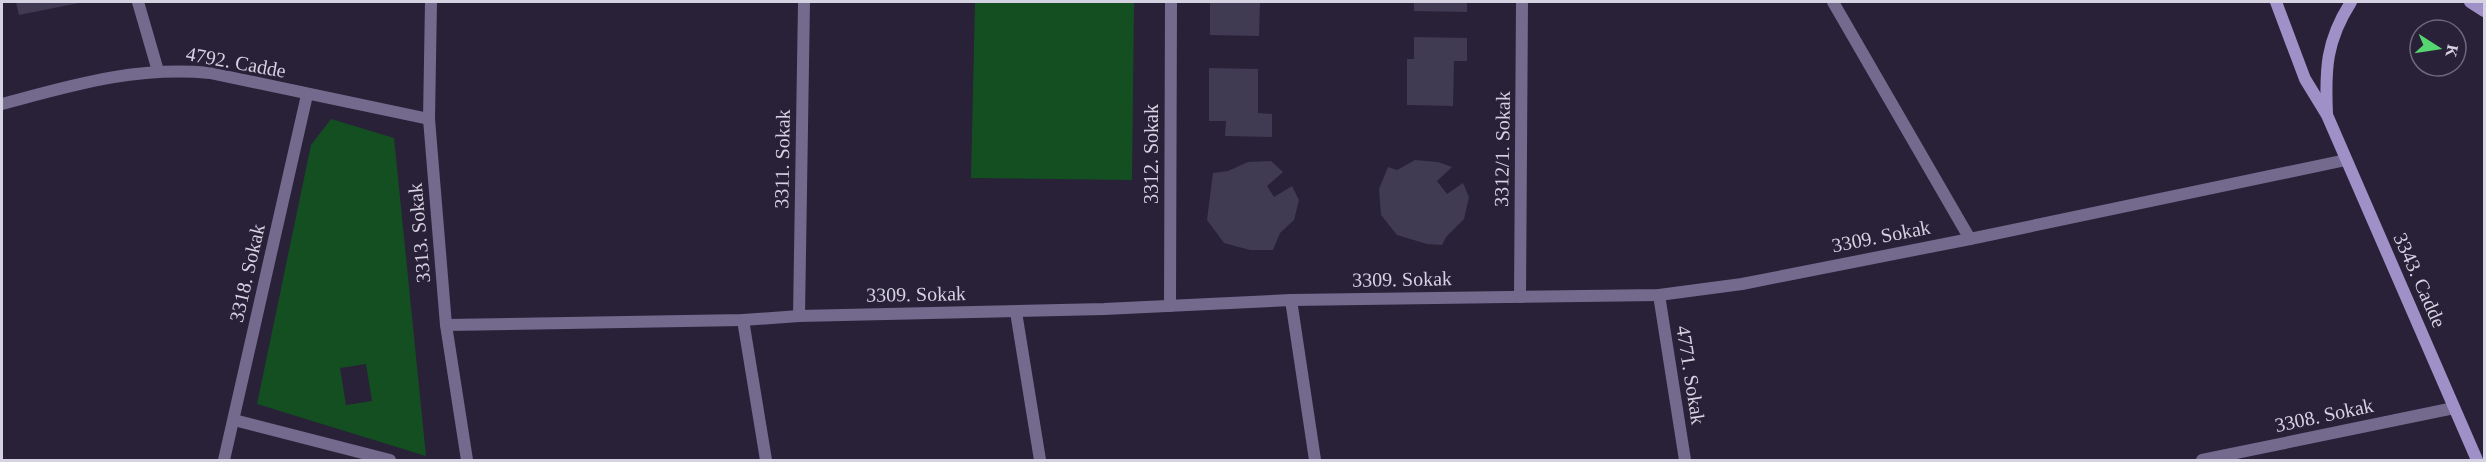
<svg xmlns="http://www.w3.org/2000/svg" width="2486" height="462" font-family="Georgia,serif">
<rect width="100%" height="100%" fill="#282138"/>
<g fill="#144f22" fill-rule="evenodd">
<path d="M975,2h159l-2,178 -161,-2z"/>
<path d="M331,119l63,19 32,318 -169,-52 54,-259zM366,364l6,37 -26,4 -6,-37z"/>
</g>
<g fill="#403a52">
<path d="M16,2h63v1l-60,12z"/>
<path d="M1210,2h50l-1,34 -49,-1z"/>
<path d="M1414,2h53v10l-53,-1z"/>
<path d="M1414,37l53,1v23h-13l-1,45 -46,-1v-46h7z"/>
<path d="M1209,68l49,1v44l14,1v23l-47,-1 1,-15h-17z"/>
<path d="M1415,160l23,2 14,5 -15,14 10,13 16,-11 6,14 -5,22 -18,18 -4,8 -15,-1 -30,-9 -16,-20 -2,-26 9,-22 9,3z"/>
<path d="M1271,161l12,11 -16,14 7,11 18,-11 7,14 -5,20 -14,13 -7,17h-23l-26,-7 -17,-23 6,-47 15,-2 20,-9z"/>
</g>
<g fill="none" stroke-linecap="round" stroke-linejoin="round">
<g stroke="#736a8d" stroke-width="12">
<path d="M138,2l20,69"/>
<path d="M431,2l-2,117 17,206 21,135"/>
<path d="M1833,2l137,237"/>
<path d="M2,104c71,-19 133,-38 208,-31l219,46"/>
<path d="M1659,295l26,165"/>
<path d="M1520,297l2,-295"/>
<path d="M1291,300l24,160"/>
<path d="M1170,306l1,-304"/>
<path d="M1016,312l24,148"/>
<path d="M799,316l5,-314"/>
<path d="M743,320l23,140"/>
<path d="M446,325l297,-5 56,-4 305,-7 187,-9 368,-5 83,-11 228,-45 376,-79"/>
<path d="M234,420l156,40"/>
<path d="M224,460l83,-365"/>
<path d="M2202,460l252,-52"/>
</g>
<g stroke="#a090c8" stroke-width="12">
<path d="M2276,2l29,77 22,36 150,345"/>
<path d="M2470,2l14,9"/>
<path d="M2327,114c-2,-45 -1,-73 24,-112"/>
</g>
</g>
<g text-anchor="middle" stroke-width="6" stroke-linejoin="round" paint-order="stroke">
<g font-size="20" fill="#d5d2e1" stroke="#282138">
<text transform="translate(236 62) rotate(10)" y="7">4792. Cadde</text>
<text transform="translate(1502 149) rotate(-89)" y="7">3312/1. Sokak</text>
<text transform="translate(1151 154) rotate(-90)" y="7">3312. Sokak</text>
<text transform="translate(782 159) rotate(-89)" y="7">3311. Sokak</text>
<text transform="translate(419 233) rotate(-95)" y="7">3313. Sokak</text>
<text transform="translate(1881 236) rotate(-11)" y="7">3309. Sokak</text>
<text transform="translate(247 273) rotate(-77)" y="7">3318. Sokak</text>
<text transform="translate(1402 279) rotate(-1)" y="7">3309. Sokak</text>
<text transform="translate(2420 280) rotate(66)" y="7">3343. Cadde</text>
<text transform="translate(916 294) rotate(-1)" y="7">3309. Sokak</text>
<text transform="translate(1691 375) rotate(81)" y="7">4771. Sokak</text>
<text transform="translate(2324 415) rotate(-12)" y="7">3308. Sokak</text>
</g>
</g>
<rect width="2486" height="462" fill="none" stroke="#d5d2e1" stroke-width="6"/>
<g transform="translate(2438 48) rotate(102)"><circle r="28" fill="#282138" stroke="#6d687c" stroke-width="1.5"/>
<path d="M0-4.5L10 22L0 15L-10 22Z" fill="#56d671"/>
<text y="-9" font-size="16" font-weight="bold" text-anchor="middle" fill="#d5d2e1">K</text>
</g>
</svg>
